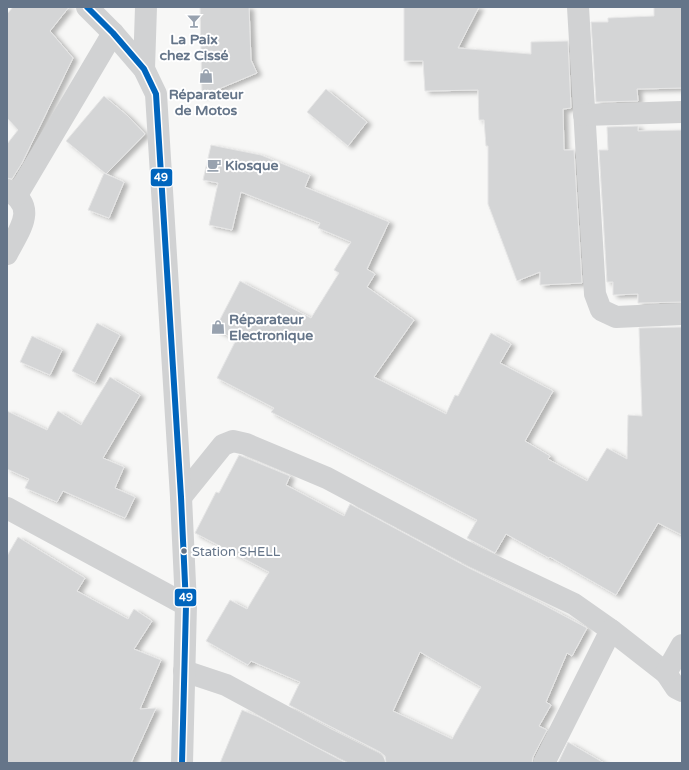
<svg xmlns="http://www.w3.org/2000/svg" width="689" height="770" font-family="'Varela Round',sans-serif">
<defs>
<filter id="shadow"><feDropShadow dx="4.5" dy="2.5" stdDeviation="2" flood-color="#0004"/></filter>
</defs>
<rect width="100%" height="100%" fill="#f7f7f6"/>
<g fill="#d4d5d6" stroke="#e6e6e6" fill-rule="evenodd" filter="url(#shadow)">
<path d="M13,7h56l-19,24 23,27 -51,105 -10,16 -5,-1v-34l11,-14 -11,-12v-104z"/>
<path d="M200,7h49l2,53 6,13 -55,23z"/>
<path d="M404,7h75l-21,41 73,6v-12l37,-1 3,67 -8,1 1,41h10l8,133 -42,2v-13l-23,9 -29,-77v-58h-2l-2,-26h-5l-1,-30 -53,1 -2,-30h-19z"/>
<path d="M654,7h28v81l-45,1 1,12 -42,1 -5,-80h17v-4l46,-2z"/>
<path d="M326,89l41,33 -19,24 -41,-34z"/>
<path d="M104,96l24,20 17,18 -39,40 -40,-33z"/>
<path d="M638,126v5l44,-1v172l-44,1v-9l-25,1v-13h-6l-8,-132h9l-1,-23z"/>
<path d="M211,145l50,10 49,20 -5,12 84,35 -22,47 8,5 -8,13 47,33 -40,57 72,37 9,-19 3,1 33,-63 20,11 -11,19 53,28 -28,50 25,15 -2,3 39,22 20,-33 20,11 1,-44 14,1 -3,-88 43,-1v208l-24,-12 -42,72 -66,-38 -1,1 -43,-24 -11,19 -28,-15 10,-18 -206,-108 3,-4 -57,-30 19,-38 -21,-11 25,-48 71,37 28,-45 -5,-3 17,-28 -33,-14 2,-5 -79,-31 -9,38 -23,-5 9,-42 -15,-3z"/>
<path d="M104,173l20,9 -15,36 -21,-8z"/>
<path d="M97,323l23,12 -25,48 -23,-12z"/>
<path d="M32,336l30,14 -12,25 -30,-13z"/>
<path d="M110,377l30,18 -37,63 21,9 -9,21 20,9 -10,21 -62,-27 -6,11 -32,-14 4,-9 -22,-10v-58l40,19 11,-19 23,14z"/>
<path d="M239,455l51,21 -4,9 58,31 6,-12 119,64 71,35 47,25 -15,28 -5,-3 -21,49 5,3 -12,21 8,4 -14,27 -1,6h-146l-1,-7 -5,-4 -91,-47 11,-23 -49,-21 -3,4 -42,-24 24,-41 17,9 22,-37 -74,-39 21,-41 3,1zM420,652l61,35 -29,52 -59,-28z"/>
<path d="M18,537l67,41 -8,13 51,28 6,-10 18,12 -18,28 27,11 -21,49 16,-1 -25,55h-124v-207z"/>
<path d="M242,710l17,7 87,46h-126z"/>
<path d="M568,742l36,21h-46z"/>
</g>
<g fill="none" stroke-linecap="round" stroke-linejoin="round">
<g stroke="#d1d2d3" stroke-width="22">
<path d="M578,7l17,287 6,16 15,7 66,-3"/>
<path d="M144,69l2,-62"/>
<path d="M584,115l98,-3"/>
<path d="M7,190c32,17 12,40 0,64"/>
<path d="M17,195l96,-162"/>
<path d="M181,497l42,-52 10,-4 13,3 81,34 148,79 99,47 37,26 55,43 10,15 6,3"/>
<path d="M7,508l179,97"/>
<path d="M184,671l42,14 98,53 50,25"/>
<path d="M666,673l16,-28"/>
<path d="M544,763l67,-133"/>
</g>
<path stroke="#d1d2d3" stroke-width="22" d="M87,7l26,26 31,36 12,25 25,403 5,108 -4,158"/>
<defs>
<path id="bus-1" d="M87,7l26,26 31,36 12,25 25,403 5,108 -4,158"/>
</defs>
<use href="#bus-1" stroke="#fff" stroke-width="9"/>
<use href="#bus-1" stroke="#0065bd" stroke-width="6"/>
</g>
<defs>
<symbol id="bar-bare" viewBox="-9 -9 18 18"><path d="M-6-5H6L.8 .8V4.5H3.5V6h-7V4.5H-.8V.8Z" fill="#98a2af" stroke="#fff" stroke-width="2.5" paint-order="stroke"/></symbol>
<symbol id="shop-bare" viewBox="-9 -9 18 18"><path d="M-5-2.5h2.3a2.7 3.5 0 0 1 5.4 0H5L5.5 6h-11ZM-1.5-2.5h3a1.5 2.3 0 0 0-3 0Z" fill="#98a2af" stroke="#fff" stroke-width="2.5" paint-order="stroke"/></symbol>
<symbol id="cafe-bare" viewBox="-9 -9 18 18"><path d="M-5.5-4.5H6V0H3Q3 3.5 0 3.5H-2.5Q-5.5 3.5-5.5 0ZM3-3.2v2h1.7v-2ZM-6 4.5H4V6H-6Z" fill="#98a2af" stroke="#fff" stroke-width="2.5" paint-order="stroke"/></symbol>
</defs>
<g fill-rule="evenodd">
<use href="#bar-bare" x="184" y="11" width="20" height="20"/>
<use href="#shop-bare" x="196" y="66" width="20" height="20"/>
<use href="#cafe-bare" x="204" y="155" width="20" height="20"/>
<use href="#shop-bare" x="208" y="317" width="20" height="20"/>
</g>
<circle fill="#657589" stroke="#fff" stroke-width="1.5" cx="184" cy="551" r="3.5"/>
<g text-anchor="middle" stroke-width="4" stroke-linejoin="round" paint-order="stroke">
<g font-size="13" fill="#657589" stroke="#fff" text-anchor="start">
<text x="192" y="556">Station SHELL</text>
</g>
<g font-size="14" font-weight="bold" fill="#657589" stroke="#fff">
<text x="194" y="44">La Paix<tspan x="194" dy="16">chez Cissé</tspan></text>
<text x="206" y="99">Réparateur<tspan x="206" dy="16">de Motos</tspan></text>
<text x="225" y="170" text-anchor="start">Kiosque</text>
<text x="229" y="324" text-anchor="start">Réparateur<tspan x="229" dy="16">Electronique</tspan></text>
</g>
</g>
<g stroke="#fff" stroke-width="1.5">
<rect x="150" y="168" width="23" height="19" rx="4" fill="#0065bd"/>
<rect x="174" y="588" width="23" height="19" rx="4" fill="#0065bd"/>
</g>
<g font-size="11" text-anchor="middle" font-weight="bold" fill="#fff">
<text x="161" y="181">49</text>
<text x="186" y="601">49</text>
</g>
<rect width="689" height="770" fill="none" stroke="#657589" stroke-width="16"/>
</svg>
